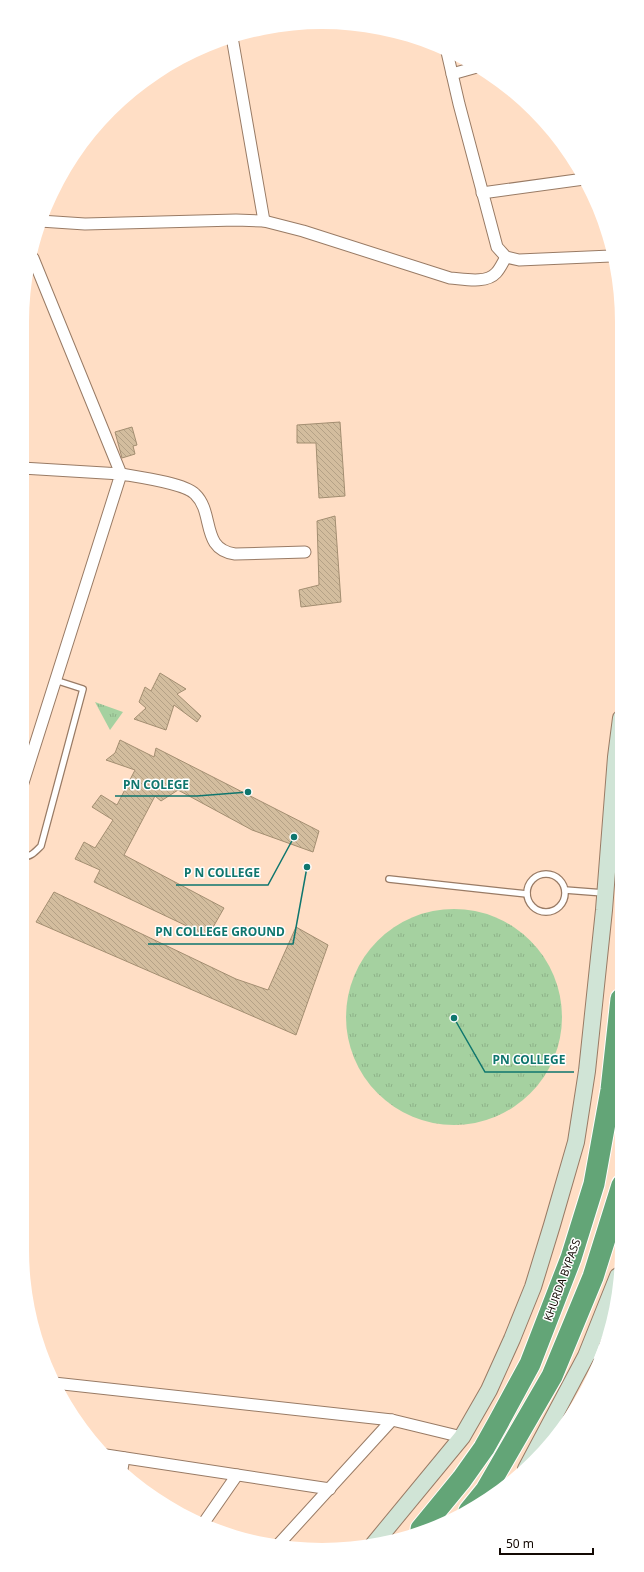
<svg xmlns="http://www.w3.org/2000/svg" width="644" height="1572" font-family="'Noto Sans',sans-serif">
<defs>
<pattern id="park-tufts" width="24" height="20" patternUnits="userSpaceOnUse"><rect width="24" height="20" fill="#a5d1a0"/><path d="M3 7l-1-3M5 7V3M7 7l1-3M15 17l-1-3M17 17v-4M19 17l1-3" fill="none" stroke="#8db288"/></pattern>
<pattern id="building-back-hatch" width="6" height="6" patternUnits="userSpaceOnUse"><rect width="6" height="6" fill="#d3bd9e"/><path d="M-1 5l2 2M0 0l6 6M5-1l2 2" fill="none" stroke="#b4a186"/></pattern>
</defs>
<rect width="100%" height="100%" fill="#ffdec5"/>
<g fill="url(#park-tufts)">
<path d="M95,702l28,10 -13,18z"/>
<circle cx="454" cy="1017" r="108"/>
</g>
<g fill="url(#building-back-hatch)" stroke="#a38e71">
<path d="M340,422l5,74 -26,2 -3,-55h-19v-18z"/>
<path d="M132,427l5,18 -4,1 2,8 -13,4 -7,-26z"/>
<path d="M335,516l6,86 -40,5 -2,-17 20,-5 -2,-64z"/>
<path d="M160,673l26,16 -9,5 24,22 -4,6 -23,-17 -8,25 -32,-11 12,-11 -7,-6 6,-15 6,4z"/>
<path d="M120,740l34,17 2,-9 163,83 -6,21 -61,-22 -74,-40 -17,11 -6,-5 -31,59 100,53 -16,28 -114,-54 6,-12 -25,-11 9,-17 11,6 18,-28 -21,-13 9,-12 16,10 18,-35 -29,-10 9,-7z"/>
<path d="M54,892l182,87 32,11 28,-63 32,18 -32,90 -260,-113z"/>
</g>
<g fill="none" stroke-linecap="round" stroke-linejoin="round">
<defs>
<g id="lane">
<path d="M22,857c9,0 13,-5 19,-11l42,-157 -28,-9"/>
<circle cx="546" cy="893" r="19"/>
<path d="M389,879l138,15"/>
<path d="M565,890l39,3"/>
</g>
<g id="street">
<path d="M232,37l32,184"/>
<path d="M447,52l12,52 38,143 9,10 13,3 92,-4"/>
<path d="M452,74l25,-7"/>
<path d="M482,193l102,-14"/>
<path d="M40,221l45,3 151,-4 28,1 39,10 147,47c14,1 36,6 46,-5 4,-4 7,-11 10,-16"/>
<path d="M33,258l88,216c17,3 63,9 74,20 20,19 5,55 40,60l70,-2"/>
<path d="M22,468l99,6 -99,312"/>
<path d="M586,1356l19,-8"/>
<path d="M54,1383l338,37 70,17"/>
<path d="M106,1455l224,34"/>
<path d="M122,1469l2,-11"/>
<path d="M203,1524l34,-49"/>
<path d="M277,1546l115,-126"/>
</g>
<g id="secondary">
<path d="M526,1469l60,-113 32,-80"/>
<path d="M373,1545l89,-108 27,-47 23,-51 21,-52 19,-62 24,-83 11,-71 17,-161 12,-153 5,-39"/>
</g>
<g id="highway">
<path d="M469,1511l17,-21 66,-114 41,-99 29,-92"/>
<path d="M421,1529l41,-50 22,-31 14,-25 32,-59 41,-106 23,-74 17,-94 10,-91"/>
</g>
</defs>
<use href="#lane" stroke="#997b65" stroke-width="8"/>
<use href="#street" stroke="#997b65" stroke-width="13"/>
<use href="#secondary" stroke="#997b65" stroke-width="18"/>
<use href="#highway" stroke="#fff" stroke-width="23"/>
<use href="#lane" stroke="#fff" stroke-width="5.5"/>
<use href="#street" stroke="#fff" stroke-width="11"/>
<use href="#secondary" stroke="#d0e4d6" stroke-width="16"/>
<use href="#highway" stroke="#63a577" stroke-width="21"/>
</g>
<g text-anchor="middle" stroke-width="3" stroke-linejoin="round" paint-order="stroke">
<g font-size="11" fill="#130903" stroke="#fff">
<text transform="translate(562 1280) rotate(-70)" y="4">KHURDA BYPASS</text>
</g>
</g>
<path d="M0 0H644V1572H0ZM322 29H322A293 293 0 0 1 615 322V1250A293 293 0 0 1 322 1543H322A293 293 0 0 1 29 1250V322A293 293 0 0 1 322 29Z" fill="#fff" fill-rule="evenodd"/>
<path fill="none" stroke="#0f766e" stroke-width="1.5" d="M248 792L197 796H115M294 837L268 885H176M307 867L293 944H148M454 1018L485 1072H574"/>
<g fill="#0f766e" stroke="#fff" stroke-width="1.5">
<circle cx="248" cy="792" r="4"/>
<circle cx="294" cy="837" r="4"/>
<circle cx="307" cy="867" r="4"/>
<circle cx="454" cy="1018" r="4"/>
</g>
<g font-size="12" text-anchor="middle" font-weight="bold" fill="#0f766e" stroke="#fff" stroke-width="3" stroke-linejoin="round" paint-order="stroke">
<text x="156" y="789">PN COLEGE</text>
<text x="222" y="877">P N COLLEGE</text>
<text x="220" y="936">PN COLLEGE GROUND</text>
<text x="529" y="1064">PN COLLEGE</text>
</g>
<path d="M500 1548v6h93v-6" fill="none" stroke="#130903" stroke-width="2"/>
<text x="506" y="1548" font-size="12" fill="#130903" stroke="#ffffff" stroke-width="3" paint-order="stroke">50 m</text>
</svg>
